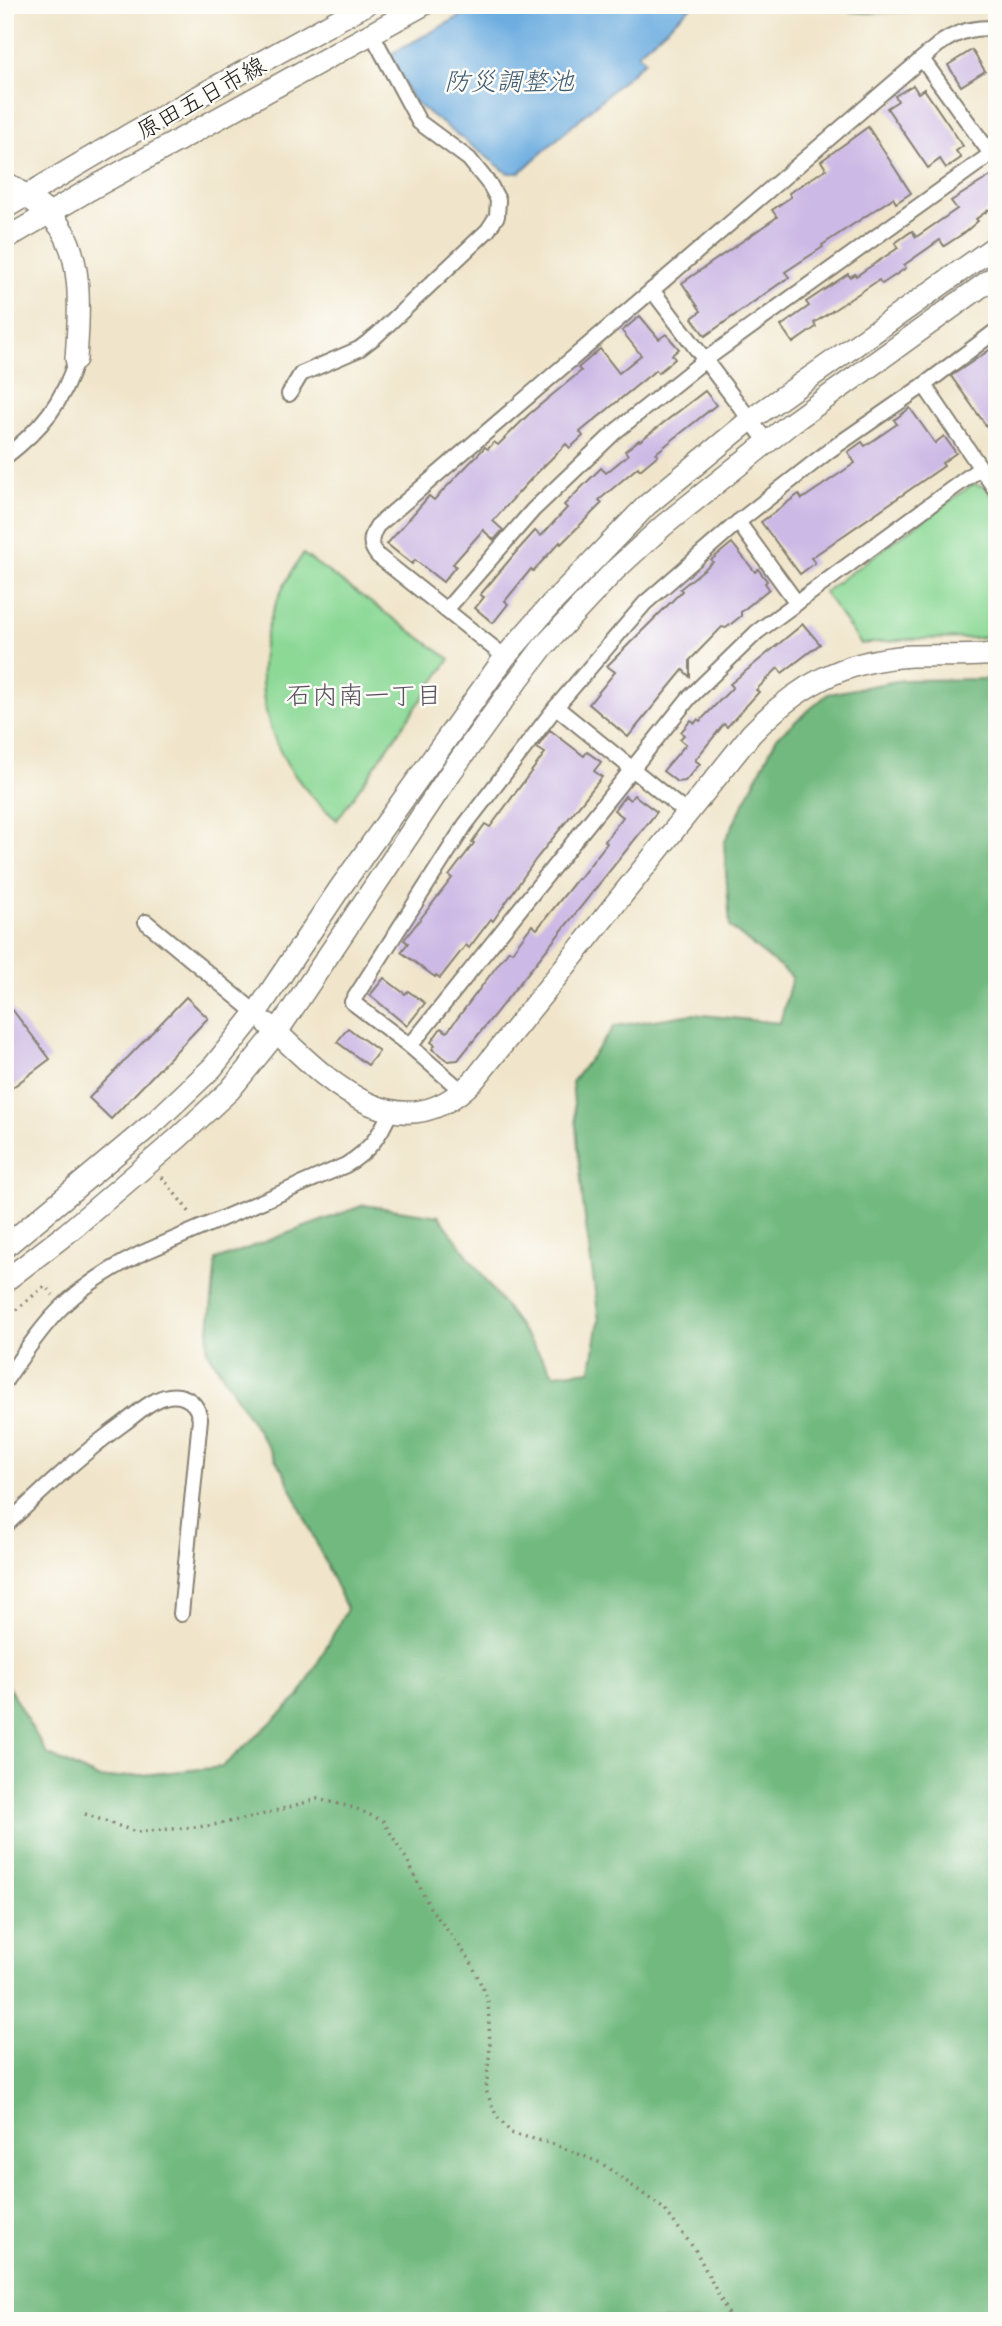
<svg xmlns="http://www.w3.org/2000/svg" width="1002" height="2326" font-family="Itim,'Klee One',sans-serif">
<rect width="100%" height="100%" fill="#fdfcf7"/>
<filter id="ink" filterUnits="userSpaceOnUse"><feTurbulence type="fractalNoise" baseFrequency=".0143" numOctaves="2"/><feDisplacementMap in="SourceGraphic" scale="14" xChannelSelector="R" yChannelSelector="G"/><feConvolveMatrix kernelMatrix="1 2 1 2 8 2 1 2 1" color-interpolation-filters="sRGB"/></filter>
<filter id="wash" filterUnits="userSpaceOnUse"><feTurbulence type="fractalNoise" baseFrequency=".00686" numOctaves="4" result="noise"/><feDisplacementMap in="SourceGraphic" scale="28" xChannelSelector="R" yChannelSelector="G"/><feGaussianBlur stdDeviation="1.57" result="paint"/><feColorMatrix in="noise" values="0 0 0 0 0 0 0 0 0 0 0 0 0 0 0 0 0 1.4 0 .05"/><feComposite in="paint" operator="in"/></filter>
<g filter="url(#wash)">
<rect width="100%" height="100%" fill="#f0e5ca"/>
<g fill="#8cd996" stroke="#547a59" stroke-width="2">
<path d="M973,484l13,3 11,15v133l-19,3 -67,1 -50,5 -37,-52z"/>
<path d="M303,554l147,105 -113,161c-88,-73 -98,-173 -34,-266z"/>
</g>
<g fill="#71b97f" stroke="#466a4e" stroke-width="2">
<path d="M792,5h205v3l-130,5z"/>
<path d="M997,679v1642h-992v-529l6,-5 -6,-13v-93l42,73 53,25 122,-12 77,-70 48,-88 -63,-136 -77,-123 9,-90 148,-55 75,11 115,158 37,-4 8,-50 -16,-116 -11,-122 43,-56 78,-12 87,9 12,-46 -62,-50 -6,-84 53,-106 51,-43 74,-14z"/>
</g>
<path fill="#6dade0" stroke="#44647e" stroke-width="2" d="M481,5h212l-55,48 7,8 -126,112h-11l-94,-71 -25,-47z"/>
<g id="blocks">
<g fill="#cdb9e5">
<path d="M972,50l13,21 -24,15 -13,-21z"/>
<path d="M913,85l5,8 6,-4 39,57 -7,5 5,7 -15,10 -6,-9 -12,9 -41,-60 11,-7 -3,-5z"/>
<path d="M868,127l43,66 -15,10 -3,-5 -71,47 1,2 -38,25 4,5 -84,59 -13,-18 9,-7 -19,-28 95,-66 -5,-7 19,-13 -2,-4 37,-24 -5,-8z"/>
<path d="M997,172v32l-21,15 2,2 -14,12 -20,13 -4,-6 -36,25 2,3 -24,16 -3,-4 -65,43 2,4 -23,16 -12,-17 28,-20 -3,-4 42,-28 2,3 5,-3 1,2 42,-28 -3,-5 17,-12 4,6 41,-28 -6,-8z"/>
<path d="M640,316l19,23 7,-5 13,15 -7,6 3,4 -17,14 -2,-3 -76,62 3,4 -13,12 -4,-4 -35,35 -38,42 10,9 -9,10 -11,-10 -30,34 3,2 -13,16 -28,-22 -3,4 -25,-20 42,-48 5,4 51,-53 3,2 6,-7 4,3 30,-30 53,-44 -3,-3 22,-19 19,24 22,-18 -19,-24z"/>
<path d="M997,345v96l-46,-65z"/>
<path d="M705,391l11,14 -60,48 2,2 -18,15 -2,-3 -39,33 3,3 -41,41 -1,-2 -27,29 -2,-2 -26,32 3,3 -15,19 -18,-15 9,-11 -4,-2 37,-44 18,-20 6,5 26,-28 -3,-3 37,-37 5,5 22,-18 -3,-4 14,-11 1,1z"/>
<path d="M910,408l25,35 9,-7 12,17 -14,10 2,3 -133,92 4,5 -15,11 -39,-52 38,-28 3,5 53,-36 -7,-11 14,-10 3,4 32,-22 -3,-4z"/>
<path d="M732,543l23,29 3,-3 9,12 -2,2 4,6 -28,23v4l-15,12 -4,-1 -32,33v17l-7,-7 -55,67 -39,-33 26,-32 -8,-6 75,-75 -2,-2 33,-27 -2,-2z"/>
<path d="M803,624l17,20 -38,29 -4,-5 -22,22 3,2 -32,35 -3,-3 -29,36 5,4 -15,17 -8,1 -14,-11 23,-27 -6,-5 4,-4 -3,-3 10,-12 4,3 3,-4 2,2 33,-34 -3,-3z"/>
<path d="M550,730l34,26 3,-4 14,10 -7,9 8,6 -66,82 -43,62 -2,-2 -22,29 -3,-3 -26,33 -4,-3 -1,2 -34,-25 7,-9 -4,-3 48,-62 -3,-2 25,-33 -2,-1 13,-18 5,3 55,-74 -8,-5z"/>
<path d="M634,795l23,17 -199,248 -10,1 -16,-12 3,-4 -4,-3 10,-14 6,4 62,-82 3,2 20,-27 5,4 41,-51 1,1 28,-36 -2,-2 18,-24 -9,-7 11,-14 5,4z"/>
<path d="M384,978l21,16 3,-3 17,12 -18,23 -37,-31z"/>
<path d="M186,997l22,21 -97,101 -22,-21z"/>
<path d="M5,1000l45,59 -45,34z"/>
<path d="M348,1028l31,23 -11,14 -31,-23z"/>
</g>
</g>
</g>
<g filter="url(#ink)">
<use href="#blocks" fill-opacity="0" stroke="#868073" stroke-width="2"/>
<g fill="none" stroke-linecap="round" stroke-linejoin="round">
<defs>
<g id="street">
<path d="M652,290l115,152"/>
<path d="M924,385l73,107"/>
<path d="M289,394l12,-20 58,-25 17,-13 112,-106 9,-14 1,-16 -8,-15 -21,-26 -50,-37 -47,-88"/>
<path d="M5,457c35,-27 59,-55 71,-98"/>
<path d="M738,522l59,81"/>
<path d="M446,610l87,-100 83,-79 89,-71 286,-206 -69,-95"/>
<path d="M505,657l-127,-101c-9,-11 -8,-18 -1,-30l561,-481c18,-13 36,-19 59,-16"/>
<path d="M556,707l132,107"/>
<path d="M146,922l110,91"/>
<path d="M410,1046l279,-348 68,-66 222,-163"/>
<path d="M463,1092l-53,-46 -58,-44 113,-177 91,-118 89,-104 93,-81 92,-72 94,-65 73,-55"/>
<path d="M5,1381c17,-24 33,-50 54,-71 23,-24 51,-41 81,-56l206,-89c23,-14 34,-29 44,-53"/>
<path d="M5,1526c38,-36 76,-72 119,-103 10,-7 20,-17 31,-22 20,-11 41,-5 45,18l-19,195"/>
</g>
<g id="secondary">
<path d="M5,182c16,11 35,22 48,36 32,33 26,98 23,141"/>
<path d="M5,208l127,-75 233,-128"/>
<path d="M5,239l84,-49 334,-185"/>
<path d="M268,1024c58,55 131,134 207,55l276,-345c45,-48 93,-74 160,-78 28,-1 57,1 86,-2"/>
<path d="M5,1247l152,-127 55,-52 44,-55 84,-125 165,-231 47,-54 95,-98 103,-85 247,-175"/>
<path d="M5,1281l61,-47 111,-95 53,-49 47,-58 174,-260 66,-91 26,-34 71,-76 49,-45 127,-102 207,-149"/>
</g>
</defs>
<use href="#street" stroke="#868073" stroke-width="18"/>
<use href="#secondary" stroke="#868073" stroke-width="24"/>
<g stroke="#868073" stroke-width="3.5" stroke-dasharray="2 5" stroke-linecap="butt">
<path d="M162,1177l29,37"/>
<path d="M5,1319l40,-33 8,9"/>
<path d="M85,1814l51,18 72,-6 46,-9 63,-18 38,9 28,13 24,39 22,46 41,54 18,40 2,47 -4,43 10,25 15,18 42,11 48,19 63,46 32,42 36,70"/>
</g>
<use href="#street" stroke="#fff" stroke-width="14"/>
<use href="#secondary" stroke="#fff" stroke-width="21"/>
</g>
</g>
<g text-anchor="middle" stroke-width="5" stroke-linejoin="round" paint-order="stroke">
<g font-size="24" fill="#1c1c1c" stroke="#fdfcf7">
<text transform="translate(201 98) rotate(-29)" y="8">原田五日市線</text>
</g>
<g font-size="26" font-style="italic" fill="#405d74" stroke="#fdfcf7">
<text x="509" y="90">防災調整池</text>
</g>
<g font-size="26" fill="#5a5362" stroke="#fdfcf7">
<text x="364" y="704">石内南一丁目</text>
</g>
</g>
<rect width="1002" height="2326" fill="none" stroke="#fdfcf7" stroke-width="28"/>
</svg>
